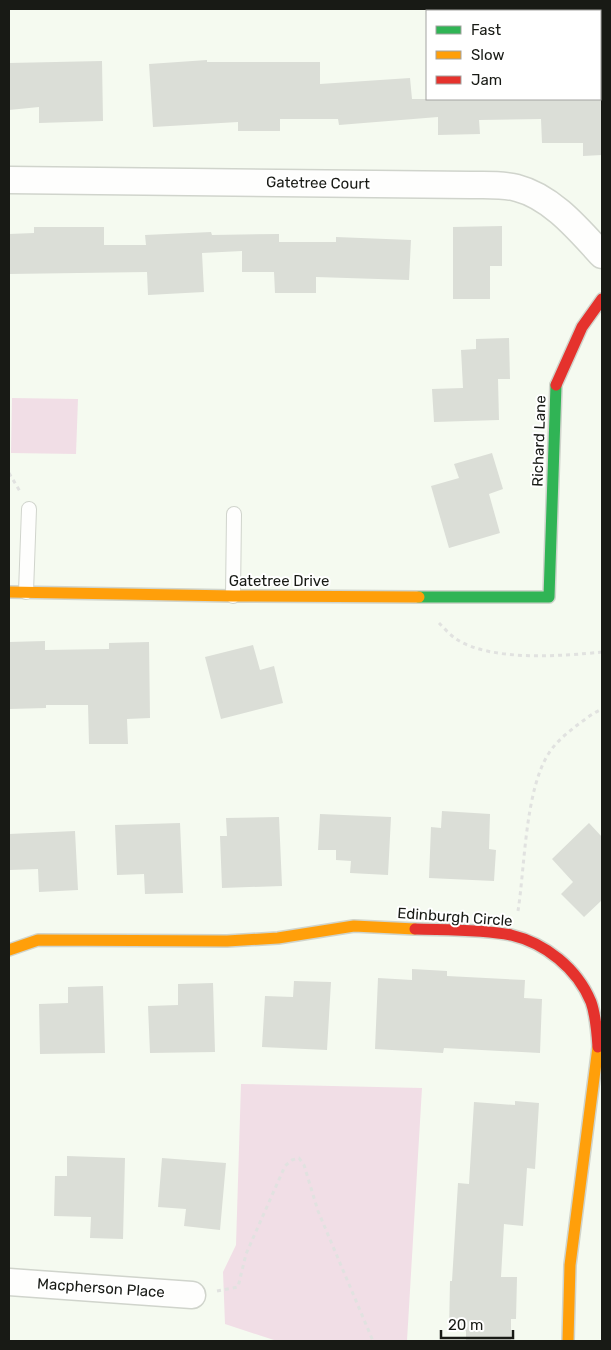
<svg xmlns="http://www.w3.org/2000/svg" width="611" height="1350" font-family="Rubik,sans-serif">
<rect width="100%" height="100%" fill="#f5faf0"/>
<g fill="#f1dee6">
<path d="M12,398l66,1 -2,55 -65,-1z"/>
<path d="M241,1084l181,4 -15,253h-130l-52,-17 -2,-52 13,-27z"/>
</g>
<g fill="#dbded7">
<path d="M207,60v2h113v22l90,-6 2,21h190v56l-19,1v-13h-41l-1,-24 -62,1 1,14 -42,1v-18l-99,8 -1,-6h-58v12h-42v-9l-85,5 -4,-63z"/>
<path d="M102,61l1,60 -64,2v-16l-30,3v-47z"/>
<path d="M502,226v40h-12v33h-37v-72z"/>
<path d="M34,227h70v18h42l-1,-10 66,-3 1,3 67,-1v8h57v-5l75,3 -2,40 -93,-3v16h-41l-1,-21h-32v-21l-40,2 2,39 -56,3 -1,-23 -138,2v-40l25,-1z"/>
<path d="M509,338l1,41h-12l1,41 -65,2 -2,-33 31,-1 -2,-38 15,-1v-10z"/>
<path d="M492,453l11,36 -14,5 11,39 -51,15 -18,-62 28,-8 -5,-14z"/>
<path d="M45,641v9l64,-1v-6l40,-1 1,76 -23,1 1,25h-39l-1,-39h-42v3l-37,1v-67z"/>
<path d="M253,645l7,25 14,-4 9,37 -62,16 -16,-62z"/>
<path d="M442,811l48,3 -1,35 7,1 -2,31 -65,-3 2,-51 10,1z"/>
<path d="M320,814l71,3 -3,58 -38,-2 1,-12 -15,-1v-10h-18z"/>
<path d="M279,817l3,69 -60,2 -2,-52h7l-1,-18z"/>
<path d="M180,823l3,70 -38,1 -1,-20 -27,1 -2,-50z"/>
<path d="M589,823l13,14v63l-18,17 -23,-23 12,-12 -21,-23z"/>
<path d="M75,831l3,59 -39,2 -1,-23 -28,1 -1,-36z"/>
<path d="M412,969l35,2v5l78,4 -1,18 18,1 -2,54 -96,-5 -1,5 -68,-4 3,-71 34,2z"/>
<path d="M294,981l37,1 -4,68 -65,-3 3,-51 28,1z"/>
<path d="M213,983l2,69 -65,1 -2,-47 30,-1v-21z"/>
<path d="M103,986l2,67 -65,1 -1,-50 29,-1v-16z"/>
<path d="M515,1101l24,2 -4,66 -8,-1 -4,58 -19,-2 -3,53h16l-1,42h-5v22h-45v-10l-17,-1 1,-49h2l6,-98 11,1 5,-82 41,3z"/>
<path d="M67,1156l58,2 -2,81 -33,-1 1,-21 -37,-1 1,-40h12z"/>
<path d="M162,1158l64,5 -6,67 -36,-4 2,-17 -28,-2z"/>
</g>
<g fill="none" stroke-linecap="round" stroke-linejoin="round">
<defs>
<g id="lane">
<path d="M26,592l3,-83"/>
<path d="M233,596l1,-82"/>
</g>
<g id="street">
<path d="M9,180l462,5c15,0 32,-1 46,3 35,9 62,42 85,67"/>
<path d="M9,1282l183,13"/>
</g>
<path id="fast" d="M419,597h130l7,-212"/>
<g id="slow">
<path d="M9,592l224,4 186,1"/>
<path d="M9,950l29,-10 189,1 51,-3 76,-12 61,3"/>
<path d="M568,1341l2,-76 28,-218"/>
</g>
<g id="jam">
<path d="M556,385l26,-58 20,-28"/>
<path d="M415,929c30,1 66,0 96,6 34,8 66,33 80,67 5,14 6,30 7,45"/>
</g>
</defs>
<use href="#lane" stroke="#d0d4cc" stroke-width="16"/>
<use href="#street" stroke="#d0d4cc" stroke-width="29"/>
<use href="#fast" stroke="#d0d4cc" stroke-width="14"/>
<use href="#slow" stroke="#d0d4cc" stroke-width="14"/>
<use href="#jam" stroke="#d0d4cc" stroke-width="14"/>
<g stroke="#e1e2e0" stroke-width="3" stroke-dasharray="4 4" stroke-linecap="butt">
<path d="M9,473l12,20"/>
<path d="M439,623c5,5 11,12 17,16 36,23 106,17 146,13"/>
<path d="M518,911c7,-45 7,-121 31,-158 7,-11 17,-19 27,-27 8,-6 17,-13 26,-17"/>
<path d="M217,1291l21,-4 8,-33 39,-88 7,-6 7,-2 5,7 14,46 55,130"/>
</g>
<use href="#lane" stroke="#fefefd" stroke-width="14"/>
<use href="#street" stroke="#fefefd" stroke-width="26"/>
<use href="#fast" stroke="#30b455" stroke-width="11"/>
<use href="#slow" stroke="#ff9f0a" stroke-width="11"/>
<use href="#jam" stroke="#e5322d" stroke-width="11"/>
</g>
<g text-anchor="middle" stroke-width="4" stroke-linejoin="round" paint-order="stroke">
<g font-size="15" fill="#181a15" stroke="#fff">
<text transform="translate(318 183) rotate(1)" y="5">Gatetree Court</text>
<text transform="translate(539 441) rotate(-88)" y="5">Richard Lane</text>
<text x="279" y="586">Gatetree Drive</text>
<text transform="translate(455 917) rotate(4)" y="5">Edinburgh Circle</text>
<text transform="translate(101 1288) rotate(4)" y="5">Macpherson Place</text>
</g>
</g>
<rect width="611" height="1350" fill="none" stroke="#181a15" stroke-width="20"/>
<rect x="426" y="10" width="175" height="90" fill="#ffffff" stroke="#a3a3a1"/>
<rect x="436" y="26" width="25" height="8" fill="#30b455" stroke="#a3a3a1"/>
<text x="471" y="35" font-size="15" fill="#181a15">Fast</text>
<rect x="436" y="51" width="25" height="8" fill="#ff9f0a" stroke="#a3a3a1"/>
<text x="471" y="60" font-size="15" fill="#181a15">Slow</text>
<rect x="436" y="76" width="25" height="8" fill="#e5322d" stroke="#a3a3a1"/>
<text x="471" y="85" font-size="15" fill="#181a15">Jam</text>
<path d="M441 1330v8h72v-8" fill="none" stroke="#181a15" stroke-width="2.5"/>
<text x="448" y="1330" font-size="15" fill="#181a15" stroke="#ffffff" stroke-width="4" paint-order="stroke">20 m</text>
</svg>
